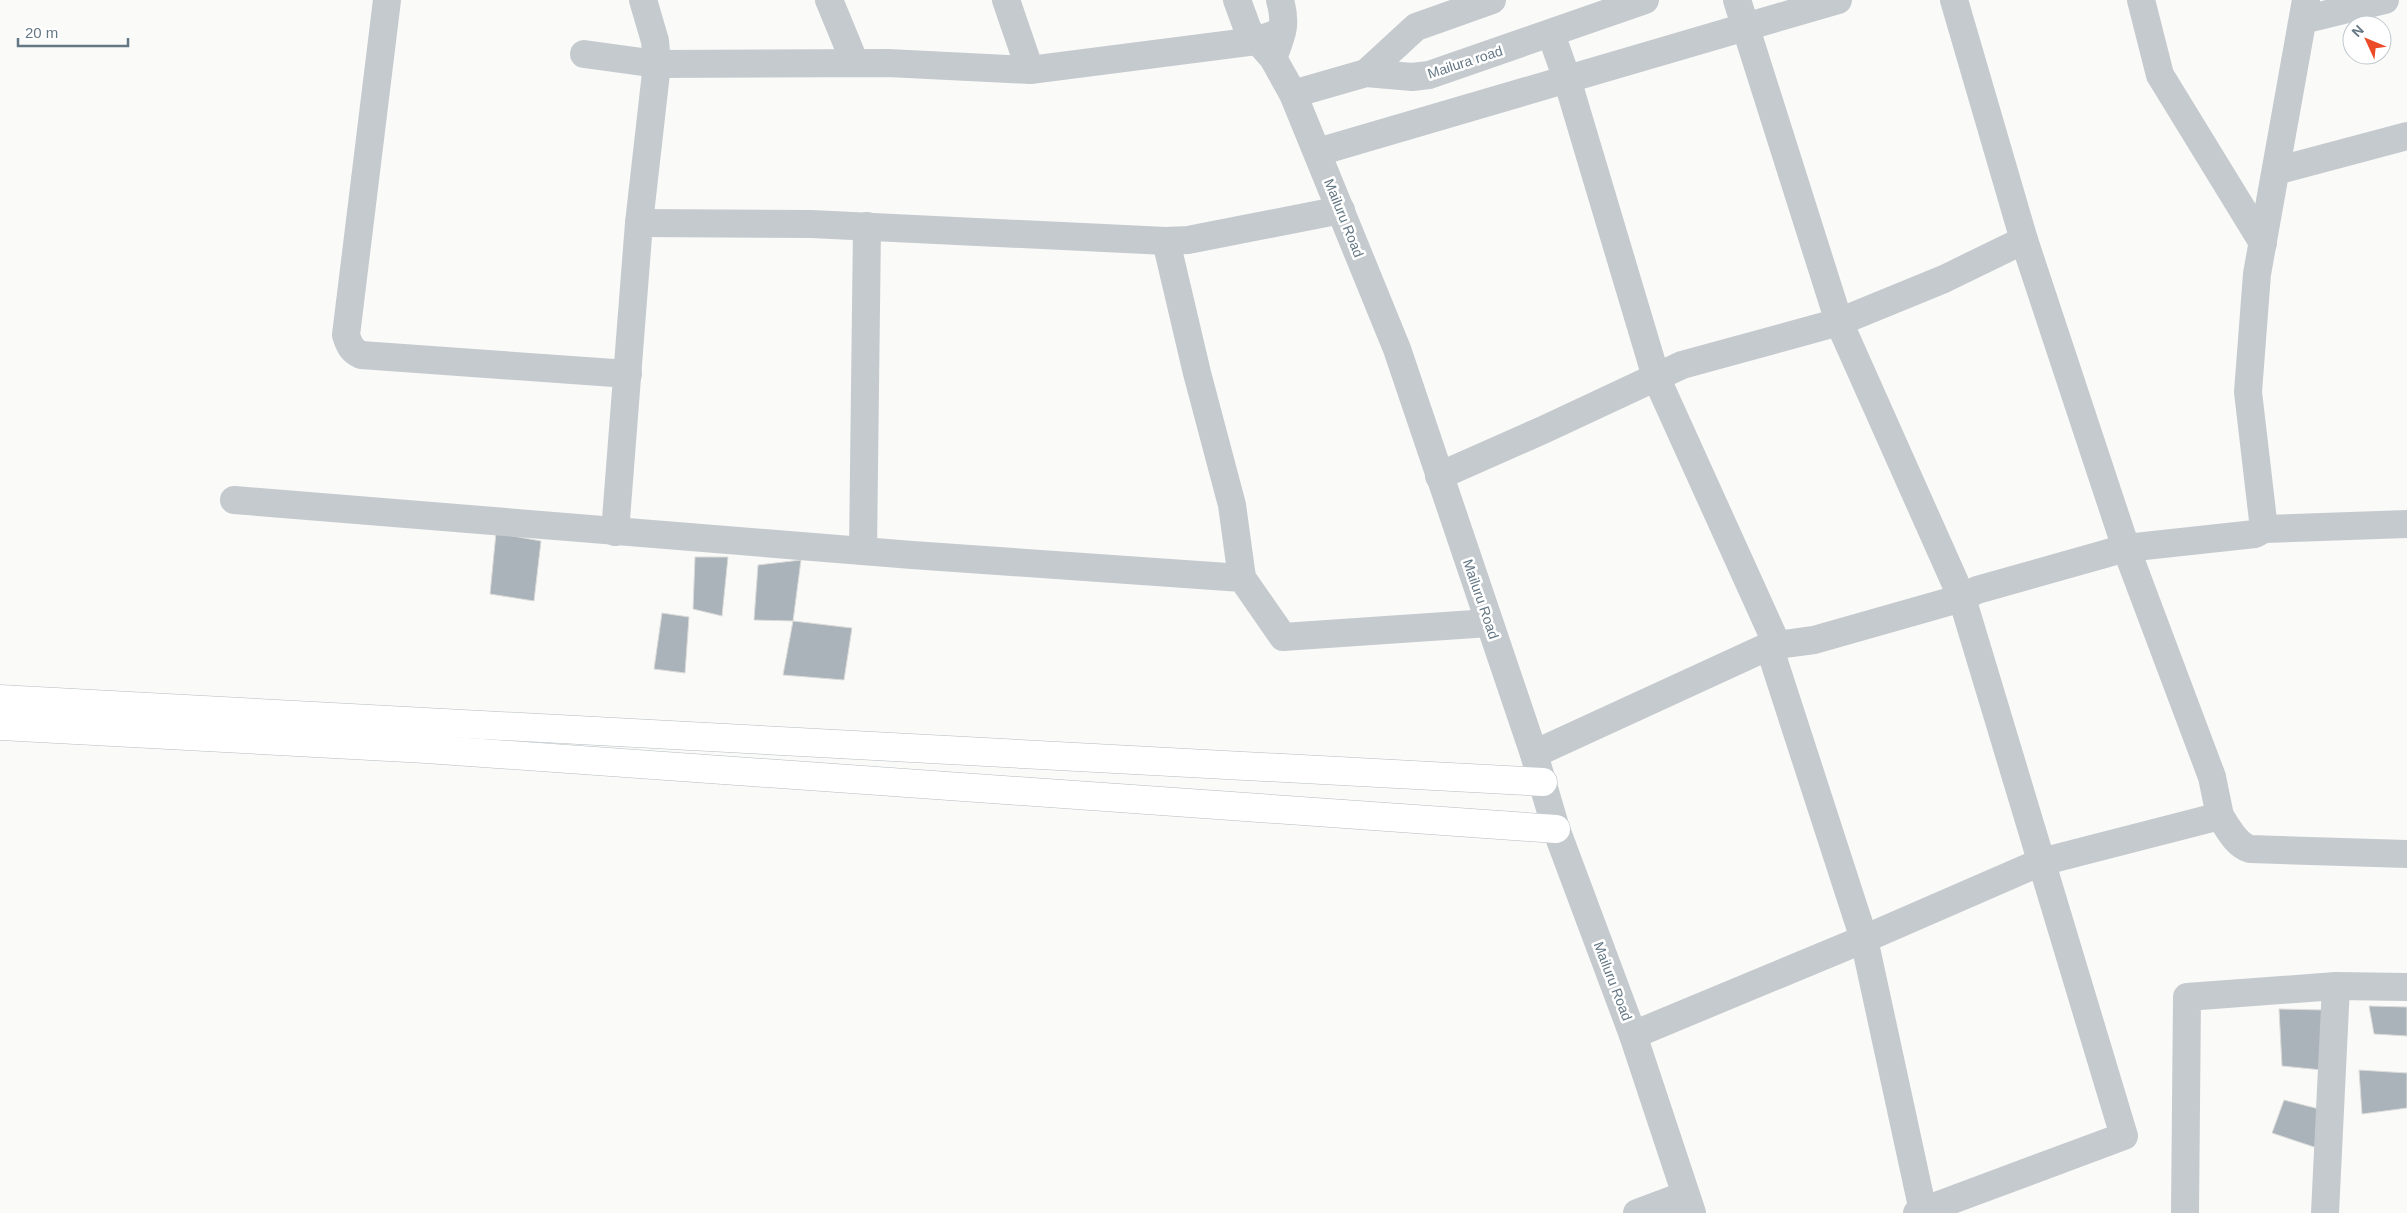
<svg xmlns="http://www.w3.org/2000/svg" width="2407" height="1213" font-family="Helvetica,sans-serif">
<rect width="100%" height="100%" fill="#fafaf8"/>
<g fill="#aab3ba" stroke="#dcdcda">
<path d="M496,533l45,8 -7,60 -44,-7z"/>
<path d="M695,557h33l-6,59 -29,-7z"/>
<path d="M801,560l-8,61 -39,-1 4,-55z"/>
<path d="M662,613l27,4 -4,56 -31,-4z"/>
<path d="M793,621l59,7 -8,52 -61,-5z"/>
<path d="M2369,1006l38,1v29l-33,-2z"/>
<path d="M2279,1009l47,1 -4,60 -40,-4z"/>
<path d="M2359,1070l48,3v35l-45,6z"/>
<path d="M2284,1100l39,10v40l-51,-17z"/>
</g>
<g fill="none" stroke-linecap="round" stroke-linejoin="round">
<defs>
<g id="secondary">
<path d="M0,699l1543,83"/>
<path d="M0,726l426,23 1130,80"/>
</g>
</defs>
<use href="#secondary" stroke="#b5bcc1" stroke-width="29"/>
<g stroke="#c5cace" stroke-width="28">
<path d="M387,0l-41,335c3,10 6,16 15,20l267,19"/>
<path d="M829,0l26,63"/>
<path d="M1006,0l24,70"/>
<path d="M1737,0l102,322 123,276 162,538 -207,77"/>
<path d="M2141,0l19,75 103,168"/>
<path d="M2303,20l82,-20"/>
<path d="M1551,34l16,45 89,298 119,263 -6,6 95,293 59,272"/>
<path d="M584,54l73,10 231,-1 142,7 226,-29 22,-8"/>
<path d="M1318,152l520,-152"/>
<path d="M2276,171l131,-35"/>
<path d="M639,223l172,1 355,17 22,-1 153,-30"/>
<path d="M1166,241l31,132 35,132 10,73"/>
<path d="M1439,476l104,-46 139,-65 157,-43 105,-43 80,-39"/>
<path d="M234,500l678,55 330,23 41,59 206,-14"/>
<path d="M2264,529l143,-5"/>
<path d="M615,532l24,-309 18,-159 -2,-23 -12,-41"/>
<path d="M863,551l4,-325"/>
<path d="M1534,754l235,-108 45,-6 148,-42 15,-8 149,-42 129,-14 9,-5 -16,-137 9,-118 49,-274"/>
<path d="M2220,816c8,12 16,29 30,33l157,5"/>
<path d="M1633,1035l231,-96 177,-77 179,-46 -8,-39 -86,-229 -102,-308 -70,-240"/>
<path d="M1637,1213l48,-18"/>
<path d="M2185,1213l2,-216 149,-11 71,1"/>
<path d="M2325,1213l11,-227"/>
</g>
<g stroke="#c5cace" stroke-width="28">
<path d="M1237,0l11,30 25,28 20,36 104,255 137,405 22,75 77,206 59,178"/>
<path d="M1273,58c9,-23 14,-33 7,-58"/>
<path d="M1366,73l50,-46 76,-27"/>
<path d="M1293,94l73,-21 46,4 17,-2 216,-75"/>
</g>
<use href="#secondary" stroke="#fff" stroke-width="28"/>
</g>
<g text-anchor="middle" stroke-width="5" stroke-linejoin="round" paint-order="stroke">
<g font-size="14" fill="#647784" stroke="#fff">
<text transform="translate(1465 62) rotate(-18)" y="5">Mailura road</text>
<text transform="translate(1344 218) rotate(68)" y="5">Mailuru Road</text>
<text transform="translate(1481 599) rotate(71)" y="5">Mailuru Road</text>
<text transform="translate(1613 981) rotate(69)" y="5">Mailuru Road</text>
</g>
</g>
<g transform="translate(2367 40) rotate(314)"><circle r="24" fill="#ffffff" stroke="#c1c9ce"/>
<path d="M0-4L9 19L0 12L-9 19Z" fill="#eb4b27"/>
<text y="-8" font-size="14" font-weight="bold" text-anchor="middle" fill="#647784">N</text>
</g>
<path d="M18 38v8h110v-8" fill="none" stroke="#647784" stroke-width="2.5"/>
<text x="25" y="38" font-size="15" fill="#647784" stroke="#ffffff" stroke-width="4" paint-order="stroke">20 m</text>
</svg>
